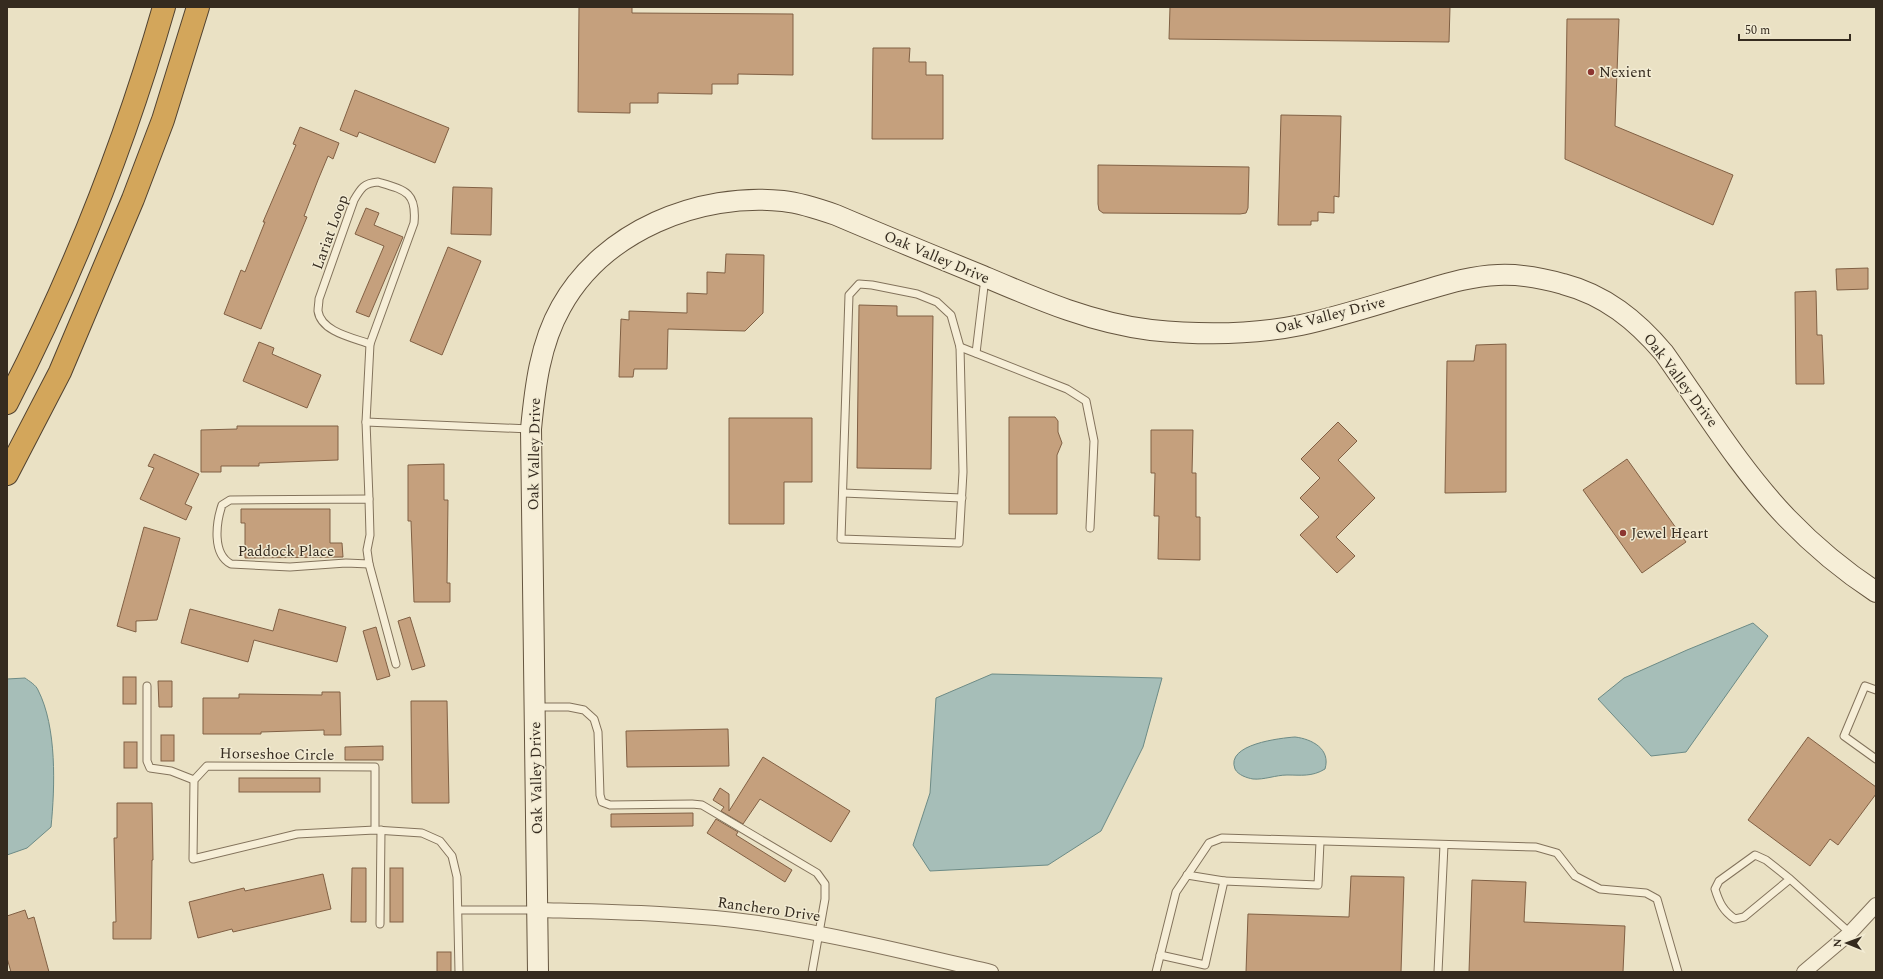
<svg xmlns="http://www.w3.org/2000/svg" width="1883" height="979" font-family="Spectral,serif">
<rect width="100%" height="100%" fill="#eae1c4"/>
<g fill="#a6beb8" stroke="#6d8b86">
<path d="M1753,623l15,13 -82,116 -35,4 -53,-57 26,-21 63,-28z"/>
<path d="M992,674l170,4 -19,69 -42,84 -53,34 -118,6 -17,-26 17,-52 6,-95z"/>
<path d="M25,678c4,3 11,7 13,12 19,37 17,97 13,137l-24,21 -20,7v-176z"/>
<path d="M1295,737c17,2 36,12 30,32 -13,8 -24,6 -38,6 -11,0 -23,5 -34,4 -6,-1 -15,-4 -18,-10 -10,-25 46,-31 60,-32z"/>
</g>
<g fill="#c5a07d" stroke="#816044">
<path d="M579,7h53v6l161,1v61l-55,-1v10h-26v10l-54,-1v10h-28v10l-52,-1z"/>
<path d="M1170,7h280l-1,35 -280,-3z"/>
<path d="M1567,19h52l-4,107 118,49 -20,50 -148,-66z"/>
<path d="M873,48h37l-1,14h17v13h17v64h-71z"/>
<path d="M355,90l94,38 -14,35 -76,-31 -2,5 -17,-7z"/>
<path d="M1281,115l60,1 -2,81 -5,-1v17l-16,-1v9h-7v4h-33z"/>
<path d="M300,127l39,16 -6,16 -5,-3 -10,24 -14,36 3,1 -46,112 -37,-15 17,-44 4,2 20,-50h-2l33,-77 -3,-1z"/>
<path d="M1098,165l151,2 -1,41 -2,5 -6,1 -137,-1 -4,-3 -1,-6z"/>
<path d="M453,187l39,1 -1,47 -40,-1z"/>
<path d="M366,208l13,5 -5,12 29,12 -34,80 -13,-5 28,-66 -29,-12z"/>
<path d="M448,247l33,14 -39,94 -32,-14z"/>
<path d="M726,254l38,1 -1,58 -18,18 -77,-2 -1,40h-33l-1,8h-14l2,-58 8,1v-9l58,2v-20l20,1v-22l18,1z"/>
<path d="M1868,268v21l-31,1 -1,-21z"/>
<path d="M1816,291l1,44h5l2,49h-28l-1,-92z"/>
<path d="M859,305l38,1v10h36l-2,153 -74,-1z"/>
<path d="M259,342l15,6 -2,6 49,21 -14,33 -64,-27z"/>
<path d="M1506,344v148l-61,1 2,-132h27l2,-16z"/>
<path d="M1009,417h46l3,4v11l4,11 -5,12v59h-48z"/>
<path d="M729,418h83v64h-28v42h-55z"/>
<path d="M1338,422l19,19 -19,19 37,38 -39,39 19,19 -18,17 -37,-38 19,-18 -19,-19 20,-20 -19,-19z"/>
<path d="M237,426h101v34l-79,3v3h-38v6h-20v-42l36,-1z"/>
<path d="M1151,430h42l-1,43h4v44h4v43l-42,-1 1,-43h-5l1,-43h-4z"/>
<path d="M154,454l45,20 -14,30 7,3 -6,13 -46,-21 14,-31 -6,-2z"/>
<path d="M1627,459l59,83 -44,31 -59,-83z"/>
<path d="M444,464v36h4l-1,83h3v19h-36l-3,-81h-3v-56z"/>
<path d="M241,509h89v34h12l1,14 -98,1v-35h-4z"/>
<path d="M144,527l36,11 -23,82 -21,1v11l-19,-6z"/>
<path d="M190,609l83,22 6,-22 67,18 -9,35 -83,-22 -6,22 -67,-19z"/>
<path d="M410,617l15,49 -13,4 -14,-49z"/>
<path d="M376,627l14,49 -13,4 -14,-49z"/>
<rect x="123" y="677" width="13" height="27"/>
<path d="M158,681h14v26h-13z"/>
<path d="M322,692h18l1,43h-17v-5l-63,2v2h-58v-36h36v-4l83,1z"/>
<path d="M411,701h36l2,102h-37z"/>
<path d="M728,729l1,37 -102,1 -1,-36z"/>
<rect x="161" y="735" width="13" height="26"/>
<path d="M1808,737l68,50v7l-38,51 -8,-6 -20,27 -62,-46z"/>
<rect x="124" y="742" width="13" height="26"/>
<path d="M383,746v14h-38v-13z"/>
<path d="M763,757l87,54 -19,31 -71,-43 -17,25 -22,-13 3,-4 -11,-7 7,-12 9,6v17z"/>
<rect x="239" y="778" width="81" height="14"/>
<path d="M117,803h35l1,57h-1l-1,79h-38v-17h3l-2,-84h3z"/>
<path d="M693,813v13l-82,1v-13z"/>
<path d="M716,819l22,13 -2,3 56,35 -7,12 -78,-49z"/>
<path d="M352,868h14v54h-15z"/>
<rect x="390" y="868" width="13" height="54"/>
<path d="M323,874l8,35 -98,23 -1,-3 -34,9 -9,-36 55,-14 1,3z"/>
<path d="M1351,876l53,1 -3,95h-155l2,-58 101,3z"/>
<path d="M1472,880l54,2 -2,40 101,4 -2,46h-154z"/>
<path d="M25,910l3,9 6,-2 15,55h-38l-4,-14v-42z"/>
<rect x="437" y="952" width="14" height="20"/>
</g>
<g fill="none" stroke-linecap="round" stroke-linejoin="round">
<defs>
<g id="lane">
<path d="M378,182c27,8 39,10 36,41l-44,121c-16,-6 -49,-12 -52,-33 0,-4 1,-8 1,-12l35,-99c7,-12 10,-17 24,-18z"/>
<path d="M859,284l13,1 45,9 20,8 14,13 9,32 3,125 -4,71 -118,-4 8,-244z"/>
<path d="M960,347l107,42 19,12 8,40 -4,87"/>
<path d="M976,353l9,-75"/>
<path d="M366,422l164,7"/>
<path d="M843,493l119,5"/>
<path d="M369,499l1,36 -3,15 2,14 -23,-1 -56,4 -59,-3c-19,-10 -15,-41 -9,-59l8,-5z"/>
<path d="M369,499l-3,-77 4,-78"/>
<path d="M369,564l27,100"/>
<path d="M147,686v75l3,7 21,3 23,9"/>
<path d="M1876,690l-11,-4 -21,50 32,23"/>
<path d="M536,707h33l15,3 10,9 4,13 2,63 2,7 8,3 82,-1 10,1 115,68 8,11v15l-13,73"/>
<path d="M375,830v-63l-168,-1 -13,14 -1,79 104,-25 78,-4 47,3 18,8 12,15 5,21 2,95"/>
<path d="M1790,879l-24,-19 -11,-5 -36,26 -4,8c4,13 8,22 20,30l9,-2 46,-38 60,54"/>
<path d="M1224,881l94,4 2,-43"/>
<path d="M459,910h76"/>
<path d="M380,924l1,-94"/>
<path d="M1160,955l45,10 19,-84 -37,-6"/>
<path d="M1156,972l20,-80 33,-49 13,-5 314,9 21,6 18,23 25,13 46,4 11,6 21,73"/>
<path d="M1438,972l6,-127"/>
</g>
<g id="street">
<path d="M538,910c73,2 147,3 220,13 78,12 156,31 233,49"/>
<path d="M1804,972l46,-39 26,-28"/>
</g>
<path id="secondary" d="M538,972l-7,-543c4,-42 9,-85 30,-122 42,-76 138,-115 222,-106 18,2 36,8 53,14 49,21 98,41 147,61 54,23 109,47 168,54 49,5 101,5 150,-5 37,-8 74,-20 111,-31 28,-8 56,-18 86,-19 22,-1 44,3 65,9 42,11 73,36 101,69 39,55 76,116 123,165 27,28 57,53 89,74"/>
<g id="highway">
<path d="M7,403c65,-126 118,-260 157,-396"/>
<path d="M7,474l53,-102 73,-173 30,-79 35,-113"/>
</g>
</defs>
<use href="#lane" stroke="#83735c" stroke-width="9"/>
<use href="#street" stroke="#83735c" stroke-width="16"/>
<use href="#secondary" stroke="#65553f" stroke-width="22"/>
<use href="#highway" stroke="#514230" stroke-width="24"/>
<use href="#lane" stroke="#f6eed7" stroke-width="7"/>
<use href="#street" stroke="#f6eed7" stroke-width="14"/>
<use href="#secondary" stroke="#f6eed7" stroke-width="20"/>
<use href="#highway" stroke="#d3a65b" stroke-width="22"/>
</g>
<g fill="#8d3631" stroke="#f2ebd3" stroke-width="1.5">
<circle cx="1591" cy="72" r="4"/>
<circle cx="1623" cy="533" r="4"/>
</g>
<g text-anchor="middle" stroke-width="3" stroke-linejoin="round" paint-order="stroke">
<g font-size="15" fill="#352b1f" stroke="#f2ebd3" text-anchor="start">
<text x="1599" y="77">Nexient</text>
<text x="1631" y="538">Jewel Heart</text>
</g>
<g font-size="15" fill="#352b1f" stroke="#f2ebd3">
<text transform="translate(330 232) rotate(-70)" y="5">Lariat Loop</text>
<text transform="translate(937 257) rotate(23)" y="5">Oak Valley Drive</text>
<text transform="translate(1330 315) rotate(-14)" y="5">Oak Valley Drive</text>
<text transform="translate(1681 380) rotate(53)" y="5">Oak Valley Drive</text>
<text transform="translate(534 454) rotate(-89)" y="5">Oak Valley Drive</text>
<text x="286" y="556">Paddock Place</text>
<text transform="translate(277 754) rotate(1)" y="5">Horseshoe Circle</text>
<text transform="translate(536 778) rotate(-91)" y="5">Oak Valley Drive</text>
<text transform="translate(769 909) rotate(8)" y="5">Ranchero Drive</text>
</g>
</g>
<rect width="1883" height="979" fill="none" stroke="#352b1f" stroke-width="16"/>
<g transform="translate(1847 943) rotate(271)" stroke="#f2ebd3" stroke-width="3" paint-order="stroke">
<path d="M0-3L7 15L0 10L-7 15Z" fill="#352b1f"/>
<text y="-6" font-size="11" font-weight="bold" text-anchor="middle" fill="#352b1f">N</text>
</g>
<path d="M1739 34v6h111v-6" fill="none" stroke="#352b1f" stroke-width="2"/>
<text x="1745" y="34" font-size="12" fill="#352b1f" stroke="#f2ebd3" stroke-width="3" paint-order="stroke">50 m</text>
</svg>
